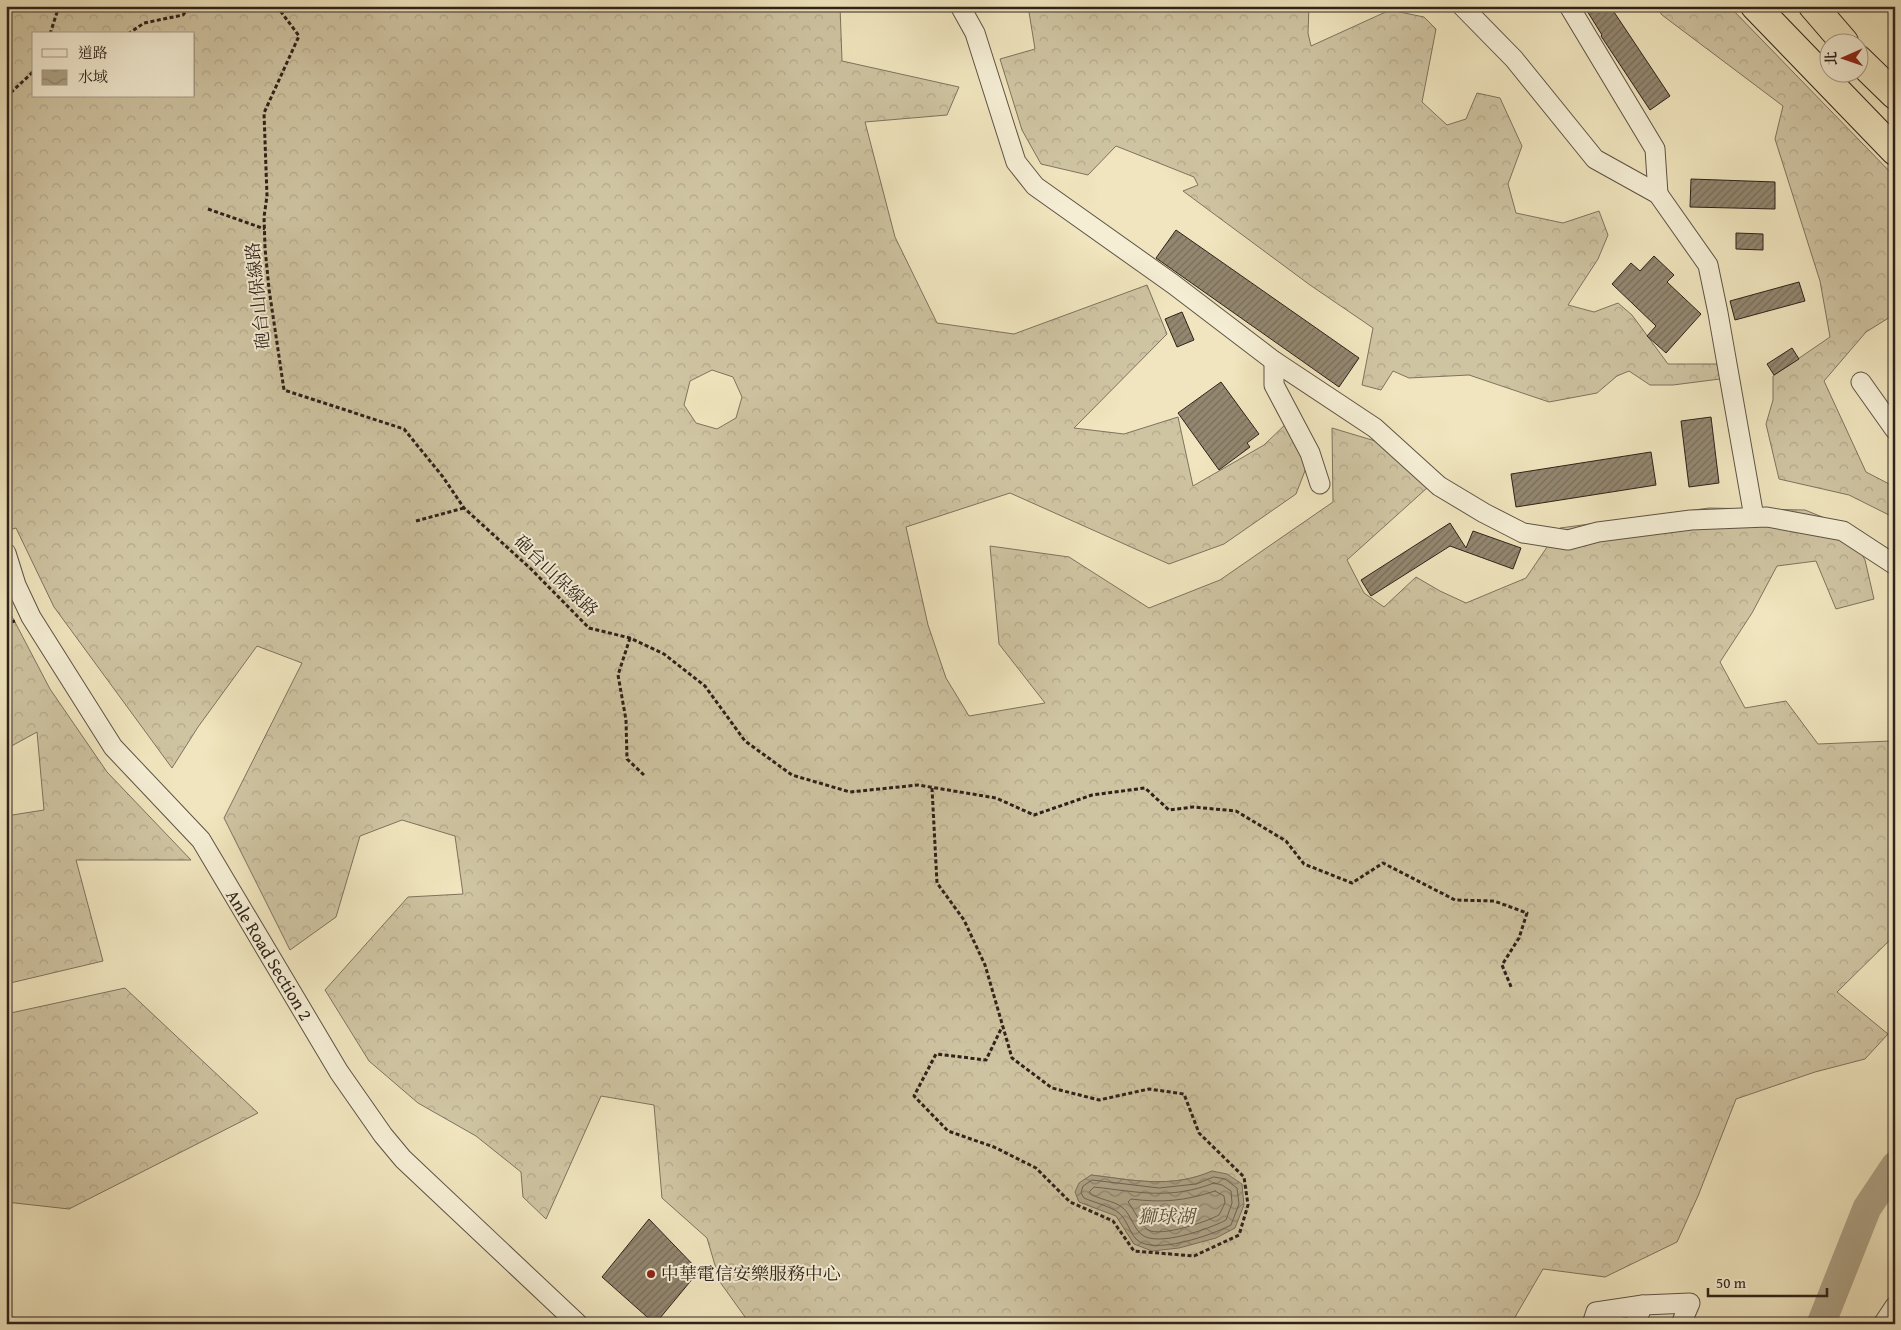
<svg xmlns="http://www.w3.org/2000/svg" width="1901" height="1330" font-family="'Gentium Book Plus','Noto Serif TC',serif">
<defs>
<pattern id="forest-crowns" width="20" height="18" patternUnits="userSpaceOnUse" patternTransform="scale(1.25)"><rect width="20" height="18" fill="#cfc4a2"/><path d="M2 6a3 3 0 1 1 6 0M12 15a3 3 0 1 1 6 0" fill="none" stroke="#b2a88b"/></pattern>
<pattern id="water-waves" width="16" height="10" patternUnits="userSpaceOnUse" patternTransform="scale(1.25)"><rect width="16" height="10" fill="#aea387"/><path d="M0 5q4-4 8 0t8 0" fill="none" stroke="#8e846e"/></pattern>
<pattern id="building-hatch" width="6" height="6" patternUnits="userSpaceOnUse" patternTransform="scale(1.25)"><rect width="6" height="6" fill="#938770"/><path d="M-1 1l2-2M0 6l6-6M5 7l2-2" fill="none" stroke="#786e5b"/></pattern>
</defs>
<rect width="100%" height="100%" fill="#f0e5be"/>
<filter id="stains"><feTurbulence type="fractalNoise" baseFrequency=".004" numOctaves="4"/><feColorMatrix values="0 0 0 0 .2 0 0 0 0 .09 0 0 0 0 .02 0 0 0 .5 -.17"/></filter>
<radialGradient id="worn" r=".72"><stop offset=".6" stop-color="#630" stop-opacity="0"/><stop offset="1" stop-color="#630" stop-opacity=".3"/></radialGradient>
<g fill="url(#forest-crowns)" stroke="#7e735e" fill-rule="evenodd">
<path d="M6,6h834l2,55 117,26 -12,28 -82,7 30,115 42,86 77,11 133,-49 20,49 -93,94 50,6 54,-17 15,69 71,-41 25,-24 24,29 -17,44 -72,50 -55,20 -159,-71 -104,34 22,98 18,53 23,38 76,-13 -46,-59 -9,-98 79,11 80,51 71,-28 113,-78 -1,-74 50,15 45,45 -80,72 17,33 20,14 32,-30 24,14 26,12 60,-25 34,-50 149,-20 96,2 42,17 18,33 9,39 -38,10 -20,-48 -39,5 -25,47 -32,49 25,46 41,-7 32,43 73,-3 4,9v185l-58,57 51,42 -23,25 -50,13 -79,27 -38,97 -21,46 -72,35 -62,-8 -32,55h-761l-30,-42 -13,-44 -45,-40 -8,-93 -53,-9 -55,123 -23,-22 -2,-25 -45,-36 -58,-33 -49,-42 -44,-71 83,-93 55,-3 -8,-58 -53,-16 -42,16 -24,81 -46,33 -66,-132 78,-155 -45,-17 -59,81 -26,41 -118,-161 -38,-79 -10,3zM34,34h160v62h-160zM712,370l21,7 9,20 -6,21 -19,11 -21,-6 -12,-18 6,-24zM1213,1171l-79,73 -43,-69c42,5 80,14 122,-4z"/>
<path d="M1028,6h281l-1,27 3,13 79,-36 34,7 12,12 -14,73 25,23 19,-6 11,-26 23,5 22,48 -14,38 8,29 47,10 36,-12 9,24 -10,24 -30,46 26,7 24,-9 14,12 36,49h49l3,15 -47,6h-23l-21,-14 -12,5 -20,17 -48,9 -80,-27 -60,3 -16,-7 -12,19 -19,-5 11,-57 -63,-43 -127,-94 15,-6 -4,-8 -78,-31 -28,29 -47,-11 -19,-34 -22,-71 35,-10z"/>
<path d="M1655,6h74l166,171v137l-29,18 -42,49 42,91 29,15v31l-46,-23 -70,-16 -13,-55 7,-24v-24l57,-39 -10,-56 -45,-142 8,-33 -121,-91z"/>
<path d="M6,605l44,84 57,83 84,88h-115l27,101 -97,23v-168l38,-6 -7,-78 -31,17z"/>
<path d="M125,988l133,125 -189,96 -63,-7v-188z"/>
</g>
<path fill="url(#water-waves)" stroke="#7b6f5c" d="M1212,1171l15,3 15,10 2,21 -9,23 -19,10 -37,10 -27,3 -18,-7 -18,-28 -37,-14 -4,-10 4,-9 12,-8c42,5 80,14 121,-4z"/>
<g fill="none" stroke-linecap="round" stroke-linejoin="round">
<g stroke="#6e6251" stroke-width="1">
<path d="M1214,1177l11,2 12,9 2,16 -8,21c-19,10 -78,31 -95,14 -7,-8 -9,-19 -17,-26 -7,-6 -26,-11 -35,-15l-3,-5 2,-7 9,-6 67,8 37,-4z"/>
<path d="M1214,1183l8,2 9,6 1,12 -6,17c-17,9 -70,28 -85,14 -8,-7 -10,-19 -18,-26 -9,-8 -26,-8 -34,-16l5,-5c45,5 76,13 120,-4z"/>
<path d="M1215,1191l9,5 1,7 -6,12c-13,7 -57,22 -71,15 -8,-5 -14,-21 -20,-28l3,-3c31,4 54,2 84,-8z"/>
</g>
<path stroke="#aea387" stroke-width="29" d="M1821,1324l46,-116 28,-42"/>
</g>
<g fill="url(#building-hatch)" stroke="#2e221b">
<path d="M1584,6h26l60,90 -20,14 -49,-74 1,-1z"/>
<path d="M1691,179l84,3v27l-85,-2z"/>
<path d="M1176,230l183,128 -20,29 -183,-129z"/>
<path d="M1736,233l27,1v16l-27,-1z"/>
<path d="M1654,256l20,19 -7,7 34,32 -35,39 -19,-17 9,-10 -44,-42 19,-21 9,8z"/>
<path d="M1799,282l6,19 -70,19 -5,-19z"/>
<path d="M1182,312l12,28 -17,7 -12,-28z"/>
<path d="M1792,348l7,11 -25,16 -7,-11z"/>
<path d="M1221,382l38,52 -12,9 3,4 -31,23 -41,-57z"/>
<path d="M1711,417l8,66 -30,4 -8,-66z"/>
<path d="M1651,452l5,33 -140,22 -5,-33z"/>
<path d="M1450,523l16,25 7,-17 48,17 -8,21 -63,-23 -79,50 -10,-16z"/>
<path d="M649,1219l50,52 -44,53 -53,-47z"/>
</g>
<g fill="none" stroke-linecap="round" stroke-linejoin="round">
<defs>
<g id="minor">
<path d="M960,6l15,27 41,129 19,24 138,98 101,77 101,67 64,58 45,27 39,20 45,7 30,-8 93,-12 76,-3 76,14 52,34"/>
<path d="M1462,6l52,53 81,100 63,35 50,71 10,48 36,204"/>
<path d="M1569,6l86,143 3,45"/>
<path d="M1274,361v24l36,68 10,31"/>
<path d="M1861,382l34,48"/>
<path d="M6,553l10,32 15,32 82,130 88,93 138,232 44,63 20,24 175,165"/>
<path d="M1592,1324l4,-12 47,-7"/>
<path d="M1635,1324l8,-19 47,-2 -9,21"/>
<path d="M1883,1324l12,-18"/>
</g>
<g id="highway">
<path d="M1755,6l140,145"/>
<path d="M1813,6l31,36"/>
<path d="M1858,59l37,36"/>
</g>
</defs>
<use href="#minor" stroke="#5e5344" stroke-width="21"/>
<use href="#highway" stroke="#2e221b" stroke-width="30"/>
<g stroke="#2e221b" stroke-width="3" stroke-dasharray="4 2.5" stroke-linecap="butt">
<path d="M269,6l10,3 20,27 -35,77 3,83 -3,21 1,31 4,41 15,101 120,39 39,48 21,31 67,61 58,59 41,10 34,16 41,32 40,55 47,34 58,17 68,-7 78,13 38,17 58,-20 53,-7 24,22 24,-3 43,4 50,30 18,23 48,19 31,-20 72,37 39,1 33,12 -8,25 -17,27 10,24"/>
<path d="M50,34l9,-28"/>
<path d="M128,34l16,-11 39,-8 7,-9"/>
<path d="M6,97l28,-26"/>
<path d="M208,209l57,20"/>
<path d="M416,521l48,-13"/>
<path d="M6,624l9,-3"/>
<path d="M630,638l-12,37 8,45 1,39 17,16"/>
<path d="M932,788l5,95 27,37 21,45 27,93 40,30 47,12 50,-11 35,5 15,39 45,44 4,28 -9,30 -45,21 -60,-5 -21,-30 -43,-19 -34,-34 -42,-21 -46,-16 -34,-35 22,-42 50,6 16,-33"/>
</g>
<use href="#minor" stroke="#f5eed5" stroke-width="19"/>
<use href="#highway" stroke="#f0e5be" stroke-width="28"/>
</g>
<circle fill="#8f2418" stroke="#f5eed5" stroke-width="2" cx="651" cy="1274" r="5"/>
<g text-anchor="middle" stroke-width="4" stroke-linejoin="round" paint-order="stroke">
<g font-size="18" fill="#2e221b" stroke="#f5eed5">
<text transform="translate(258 296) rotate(-96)" y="6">砲台山保線路</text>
<text transform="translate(556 576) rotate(44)" y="6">砲台山保線路</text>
<text transform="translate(269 955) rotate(59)" y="6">Anle Road Section 2</text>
</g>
<g font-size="18" fill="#2e221b" stroke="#f5eed5" text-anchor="start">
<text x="661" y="1280">中華電信安樂服務中心</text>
</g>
<g font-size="19" font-style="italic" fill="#5b4f41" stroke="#f5eed5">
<text x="1166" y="1223">獅球湖</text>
</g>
</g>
<rect width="1901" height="1330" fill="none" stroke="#f0e5be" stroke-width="25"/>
<rect x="8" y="8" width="1886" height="1315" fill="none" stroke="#2e221b" stroke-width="2.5"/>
<rect x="12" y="12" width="1876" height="1305" fill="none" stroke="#2e221b"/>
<rect x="32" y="32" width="162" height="65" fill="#f5eed5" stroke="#a59c8b"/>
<rect x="42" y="49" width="25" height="8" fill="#f5eed5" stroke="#a59c8b"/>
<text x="78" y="58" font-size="15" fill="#2e221b">道路</text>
<rect x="42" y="70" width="25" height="15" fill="url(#water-waves)" stroke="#a59c8b"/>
<text x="78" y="82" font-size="15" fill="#2e221b">水域</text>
<g transform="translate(1844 58) rotate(268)"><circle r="24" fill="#f5eed5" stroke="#a59c8b"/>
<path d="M0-4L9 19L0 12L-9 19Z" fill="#8f2418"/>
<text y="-8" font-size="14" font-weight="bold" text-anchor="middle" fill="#2e221b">北</text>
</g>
<path d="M1708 1288v8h119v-8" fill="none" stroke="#2e221b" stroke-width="2.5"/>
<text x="1716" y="1288" font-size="15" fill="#2e221b" stroke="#f5eed5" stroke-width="4" paint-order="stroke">50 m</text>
<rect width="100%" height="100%" filter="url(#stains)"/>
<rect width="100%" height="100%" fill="url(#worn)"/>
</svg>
